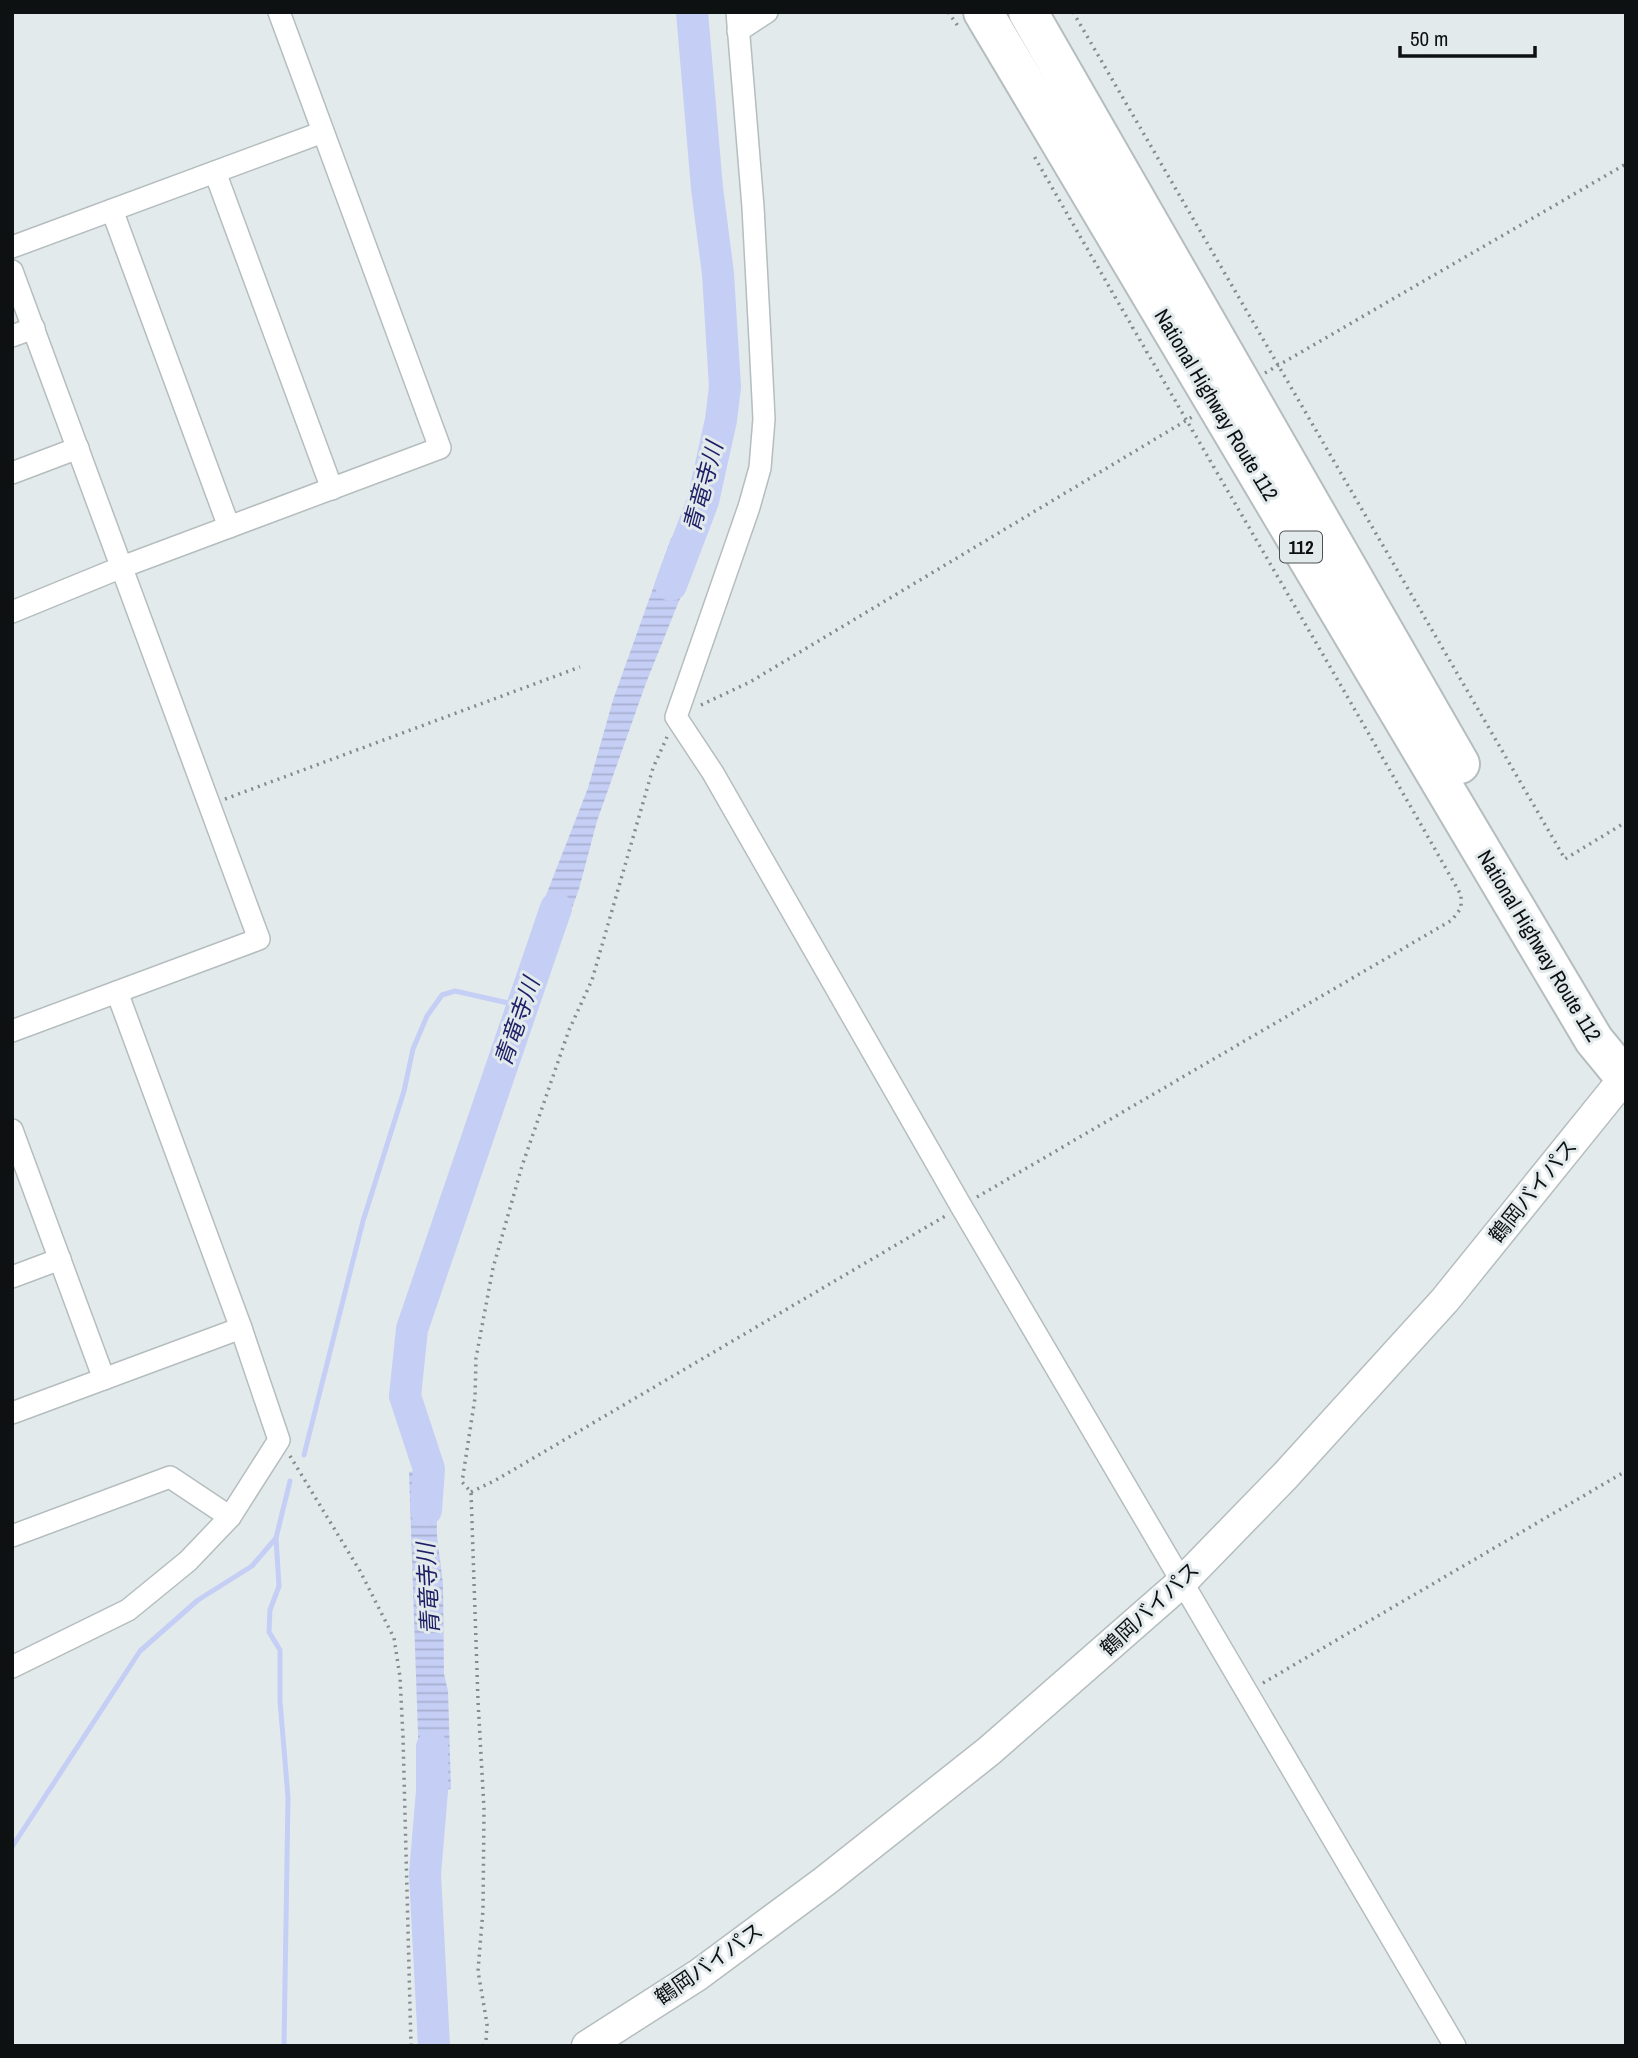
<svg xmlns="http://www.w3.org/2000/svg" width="1638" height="2058" font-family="'Archivo Narrow','Noto Sans JP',sans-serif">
<defs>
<pattern id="water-rules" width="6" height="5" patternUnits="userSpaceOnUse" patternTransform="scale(1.75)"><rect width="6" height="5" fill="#c5cef5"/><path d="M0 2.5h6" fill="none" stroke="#a8b0d1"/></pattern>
</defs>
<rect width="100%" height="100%" fill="#e2eaeb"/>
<g fill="url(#water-rules)">
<path d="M671,538l25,10 -9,33 -41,102 -49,138 -18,68 -23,62 -26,-6 11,-37 47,-120 25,-88z"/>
<path d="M436,1468l1,68 6,48 1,90 4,17 3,98 -31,4 -11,-321z"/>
</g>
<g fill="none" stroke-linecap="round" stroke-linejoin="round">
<g stroke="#c5cef5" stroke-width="5">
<path d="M304,1455l59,-234 41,-130 9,-42 14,-33 15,-21 13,-4 67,15"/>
<path d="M12,1847l128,-196 58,-51 54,-34 24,-28"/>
<path d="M284,2046l4,-249 -8,-96v-51l-11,-18 1,-22 9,-24 -3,-48 14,-57"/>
</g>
<g stroke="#c5cef5" stroke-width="32">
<path d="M671,585l32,-84 18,-81 4,-33 -7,-113 -11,-86 -15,-176"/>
<path d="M426,1510l3,-41 -24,-73 7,-67 144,-421"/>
<path d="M432,1747v44l-7,83 9,172"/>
</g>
<defs>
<g id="street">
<path d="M737,12l16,195 7,132 4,80 -4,49 -11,39 -73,210 37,56 248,433 494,840"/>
<path d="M738,31l29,-19"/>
<path d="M215,172l117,317"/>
<path d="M112,210l117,317"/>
<path d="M12,247l311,-115"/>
<path d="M12,271l247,668 -247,92"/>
<path d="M12,336l22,-8"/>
<path d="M12,473l66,-25"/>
<path d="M12,612l110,-45 318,-119 -161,-436"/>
<path d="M12,1130l92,249"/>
<path d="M12,1277l48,-18"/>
<path d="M12,1413l229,-85"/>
<path d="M12,1536l158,-59 60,40"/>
<path d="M12,1667l116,-57 60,-49 42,-44 49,-77 -38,-112 -124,-336"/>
</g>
<path id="secondary" d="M587,2046l111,-71 127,-94 164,-130 192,-168 104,-107 160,-176 180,-223"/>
<g id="highway">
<path d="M983,12l611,1028 32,39"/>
<path d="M1028,12l432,752"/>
</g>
</defs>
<use href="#street" stroke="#b5bdbe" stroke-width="24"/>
<use href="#secondary" stroke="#b5bdbe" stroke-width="33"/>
<use href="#highway" stroke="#b5bdbe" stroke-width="42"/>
<g stroke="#858b8c" stroke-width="3.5" stroke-dasharray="2 5" stroke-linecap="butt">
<path d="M948,12l10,14"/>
<path d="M1073,12l492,847 61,-37"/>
<path d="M1265,373l361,-209"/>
<path d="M701,705l49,-23 442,-265"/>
<path d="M225,799l355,-132"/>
<path d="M977,1197l475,-277 9,-12v-13c-140,-247 -286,-492 -427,-739"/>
<path d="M290,1456l70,115 34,67 6,39 3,60 8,309"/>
<path d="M471,1492l25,-12 451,-265"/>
<path d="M1263,1683l363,-212"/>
<path d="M483,2046l3,-5 1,-17 -9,-53 5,-61 1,-101 -6,-108 -7,-209 -9,-10 13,-84 1,-40 17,-90 29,-102 47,-136 23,-50 61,-212 14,-31"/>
</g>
<use href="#street" stroke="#fff" stroke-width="21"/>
<use href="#secondary" stroke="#fff" stroke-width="30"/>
<use href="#highway" stroke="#fff" stroke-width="38"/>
</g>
<g text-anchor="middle" stroke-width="6" stroke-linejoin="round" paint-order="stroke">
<rect fill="#e2eaeb" stroke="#4e5252" stroke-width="2" x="1280" y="531.5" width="42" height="31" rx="5"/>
<g font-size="19" font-weight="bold" fill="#0e1111">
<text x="1301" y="554">112</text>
</g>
<g font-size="21" fill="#0e1111" stroke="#e2eaeb">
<text transform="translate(1216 405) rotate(59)" y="7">National Highway Route 112</text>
<text transform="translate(1539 946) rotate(59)" y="7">National Highway Route 112</text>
<text transform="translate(1533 1191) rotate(-51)" y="7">鶴岡バイパス</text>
<text transform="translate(1150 1609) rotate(-43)" y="7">鶴岡バイパス</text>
<text transform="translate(709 1964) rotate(-35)" y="7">鶴岡バイパス</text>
</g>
<g font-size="23" font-style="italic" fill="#1d1e66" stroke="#e2eaeb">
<text transform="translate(703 487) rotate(-75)" y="8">青竜寺川</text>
<text transform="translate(517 1022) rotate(-71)" y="8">青竜寺川</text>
<text transform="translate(428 1589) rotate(-93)" y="8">青竜寺川</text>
</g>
</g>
<rect width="1638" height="2058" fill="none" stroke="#0e1111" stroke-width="28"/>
<path d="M1400 46v10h135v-10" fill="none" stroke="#0e1111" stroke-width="3.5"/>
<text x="1410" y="46" font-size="21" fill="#0e1111" stroke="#e2eaeb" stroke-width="5" paint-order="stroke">50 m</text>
</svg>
